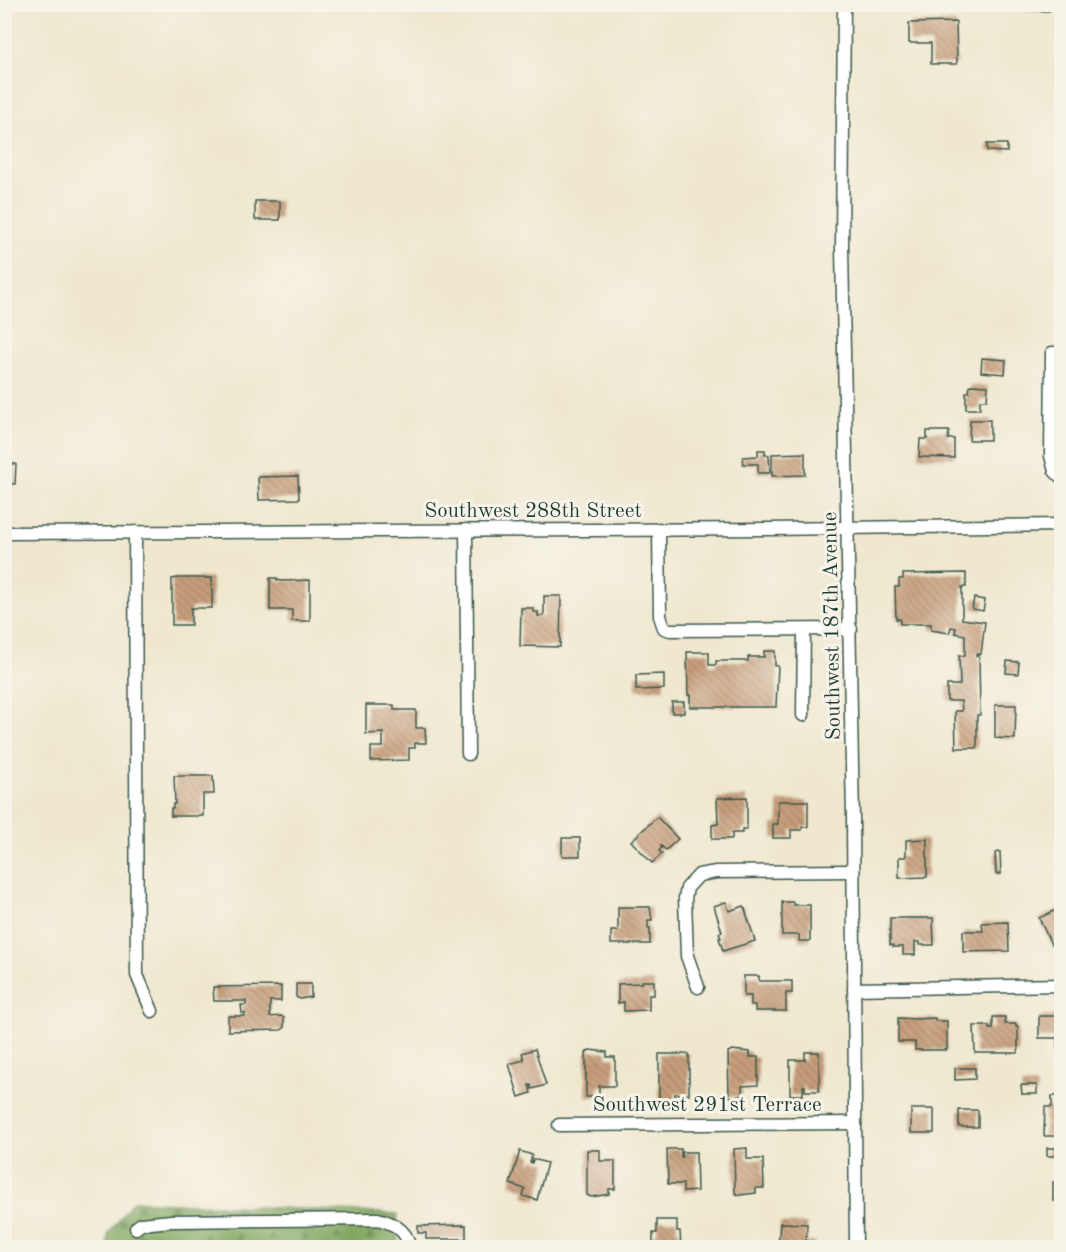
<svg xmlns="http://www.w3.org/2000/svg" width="1066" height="1252" font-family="'Old Standard TT',serif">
<defs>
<pattern id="forest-firs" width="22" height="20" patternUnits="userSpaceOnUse" patternTransform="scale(1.5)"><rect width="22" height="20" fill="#7ea65d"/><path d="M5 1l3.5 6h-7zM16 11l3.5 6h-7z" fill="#67884e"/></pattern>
<pattern id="building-back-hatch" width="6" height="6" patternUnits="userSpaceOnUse" patternTransform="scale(1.5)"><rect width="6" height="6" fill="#c89f7c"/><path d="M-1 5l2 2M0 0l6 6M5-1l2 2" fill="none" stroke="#a28366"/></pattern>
</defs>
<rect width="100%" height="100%" fill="#f7f3e8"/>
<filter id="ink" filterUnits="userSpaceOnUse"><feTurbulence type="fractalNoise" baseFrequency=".0167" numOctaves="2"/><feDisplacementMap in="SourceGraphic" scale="12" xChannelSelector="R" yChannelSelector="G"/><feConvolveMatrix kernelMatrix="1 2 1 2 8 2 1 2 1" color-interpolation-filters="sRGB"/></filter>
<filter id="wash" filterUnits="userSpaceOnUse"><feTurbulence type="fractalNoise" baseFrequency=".008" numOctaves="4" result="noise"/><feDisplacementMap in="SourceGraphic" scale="24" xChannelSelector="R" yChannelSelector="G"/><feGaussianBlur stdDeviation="1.35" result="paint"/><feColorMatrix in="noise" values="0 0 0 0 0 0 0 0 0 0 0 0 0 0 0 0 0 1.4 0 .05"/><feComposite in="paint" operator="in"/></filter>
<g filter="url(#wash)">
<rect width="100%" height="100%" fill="#efe8cf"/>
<path fill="url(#forest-firs)" stroke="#4e7248" stroke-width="1.5" d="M133,1201l264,13 1,33 -290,1v-13z"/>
<g id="blocks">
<g fill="url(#building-back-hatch)">
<path d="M1025,4h24v7l-24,-1z"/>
<path d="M956,22l1,42h-26v-21h-22v-20z"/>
<path d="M987,144h20v8l-20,-1z"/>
<rect x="255" y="201" width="25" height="19"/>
<path d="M982,358l24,2 -1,14 -24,-2z"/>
<path d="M970,385l18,1 -1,14h-7v9h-14v-17h3z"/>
<path d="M970,420h20v20h-21z"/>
<path d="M927,431h22l-1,8h6v19l-35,-1 1,-18h7z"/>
<path d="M758,450h7v5h4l1,18h-12v-9h-15v-7l15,-1z"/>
<path d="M805,453v22l-33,1v-22z"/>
<path d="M4,464h12l-1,20h-11z"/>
<path d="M298,476l1,23 -40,1 -1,-23z"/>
<path d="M966,573v14h-4v32l23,3 -4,32h-5v2h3l1,59h-3v33h-21l-1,-37h7l-1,-10h-14v-16h13l-1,-29h6v-21l-10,-2 1,-5 -5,-1 -2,6 -18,-3v-6h-31v-5h-4l-1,-32h4v-8h4v-5z"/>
<path d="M178,578h34v30h-21v17h-19v-46z"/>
<path d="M270,578h7v2l6,1 27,-1v41h-18v-11h-22z"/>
<path d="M544,596h17l-1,51 -40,-1 1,-38h12v4h5v4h6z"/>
<path d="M974,598l11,2 -2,11 -11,-2z"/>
<path d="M764,651h11v15h3l-2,41h-86v-12h-2l-1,-43h22v13h7v-4h32v-4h16z"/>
<path d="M1007,661l12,1 -1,12 -12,-1z"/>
<path d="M664,674v15l-28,1v-15z"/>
<rect x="672" y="702" width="12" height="11"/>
<path d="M366,705h28v5h22v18h9l1,15h-11v5h-6v12l-38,1v-14h12v-14l-17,1z"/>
<path d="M995,705h21l-1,34 -20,-1z"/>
<path d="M174,776h39l1,18h-11v22h-32v-8h2v-4h2z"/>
<path d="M747,797v32h-5v4h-10v6h-20v-14l6,-1 -1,-26z"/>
<path d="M778,801h30v26h-6v3h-11v8h-18v-14h5z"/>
<path d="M657,817l21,22 -12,11 -6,-5 2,2 -3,4 3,3 -10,9 -21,-22z"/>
<rect x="562" y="838" width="18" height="18"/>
<path d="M927,839v38l-28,1v-21h7v-17z"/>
<path d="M1000,852l1,22h-5l-1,-21z"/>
<path d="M726,902l3,9 15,-5 11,35 -32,10 -4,-13h2l-2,-5 3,-1 -8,-26z"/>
<path d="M782,902h11v3h17v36h-11v-6h-17z"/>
<path d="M618,907h32l2,13h-4v8h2v16h-39v-13h7z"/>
<path d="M1062,907v32l-11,5 -12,-26z"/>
<path d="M890,918h43l1,27h-14v-3h-5v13h-12v-8h-10v-2h-3z"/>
<path d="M1008,922l1,29 -46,1v-21h20l-1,-8z"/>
<path d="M744,976h15v5h33v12h-6v18h-31v-6h-4v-9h-7z"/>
<path d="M642,981h12v14h-5v15l-25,1v-9l-6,1v-19l24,-1z"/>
<path d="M296,984h15v13l-11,2 -4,-2z"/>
<path d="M281,986v15h-11v16l11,-1 3,2v10l-3,2 -53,1v-15h17v-3h-3l-1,-8h5v-4h-32l-1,-14z"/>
<path d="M1039,1016h23v30h-5v-8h-18z"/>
<path d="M993,1017h12v7h11v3h2v26h-43l-1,-27h15v3h4z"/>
<path d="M898,1018l18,1 19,-1v3h12v29h-32v-8h-17z"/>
<path d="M535,1049l11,36 -14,4 -1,-4h-2l2,8 -12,4 -10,-33 15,-4 -2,-7z"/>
<path d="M589,1050l18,2v5h8v29h-16v11h-13v-44z"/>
<path d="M732,1050l18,2v5h8v28l-16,1v10l-13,1 -1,-45z"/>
<path d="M805,1052h14v39h-14v-5h-2v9h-13v-35h15z"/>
<path d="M659,1054h30v40h-14v7h-16z"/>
<path d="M955,1068h20v11l-20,1z"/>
<path d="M1021,1085h16v9h-15z"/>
<path d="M1052,1096h10v46h-4v-6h-14l1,-29h7z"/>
<rect x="911" y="1109" width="23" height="24"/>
<rect x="959" y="1110" width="19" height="17"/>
<path d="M747,1148v11h16l1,29h-8v5l-17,2 -4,-2 -1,-44z"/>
<rect x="1047" y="1148" width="15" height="8"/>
<path d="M667,1149h14v8h1v-5h14l1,39 -14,1v-8h-15z"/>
<path d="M587,1150h13v11h15v28h-6v5l-18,3 -4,-2z"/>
<path d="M520,1151l12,4 -2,8h2l1,-4 14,4 -10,37 -14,-4 2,-7 -15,-5z"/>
<rect x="1053" y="1182" width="9" height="19"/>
<path d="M657,1220h20v11h3l1,17h-28v-15h4z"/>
<path d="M780,1223l27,1 -1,18h9v6h-37z"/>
<path d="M466,1225v14h-40v-6h-8v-7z"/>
</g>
</g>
</g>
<g filter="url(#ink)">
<use href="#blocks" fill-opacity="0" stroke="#3e574b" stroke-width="1.5"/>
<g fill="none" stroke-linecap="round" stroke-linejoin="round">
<defs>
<g id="minor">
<path d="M844,4l-2,244 11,570 3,430"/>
<path d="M1062,353h-10l-1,103 4,15 7,7"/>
<path d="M659,529l1,87 4,12 6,2 181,-1"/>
<path d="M466,530l2,224"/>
<path d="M135,532l2,443 15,36"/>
<path d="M4,533l766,-4 292,-4"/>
<path d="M803,715l1,-85"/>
<path d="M698,987l-11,-31 -2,-58 2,-10 12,-13 17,-3 137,-1"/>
<path d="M854,989l208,-4"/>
<path d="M559,1125l296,-2"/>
<path d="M136,1228l5,-4 30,-3 207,-2c15,4 30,11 31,29"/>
</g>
</defs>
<use href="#minor" stroke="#3e574b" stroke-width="15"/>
<use href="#minor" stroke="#fff" stroke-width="12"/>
</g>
</g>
<g text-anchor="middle" stroke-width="6" stroke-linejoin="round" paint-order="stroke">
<g font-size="21" fill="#1f3d34" stroke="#f7f3e8">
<text x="533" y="517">Southwest 288th Street</text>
<text transform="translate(831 626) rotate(-91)" y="7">Southwest 187th Avenue</text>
<text x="707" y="1111">Southwest 291st Terrace</text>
</g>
</g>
<rect width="1066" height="1252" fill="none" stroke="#f7f3e8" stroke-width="24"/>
</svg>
